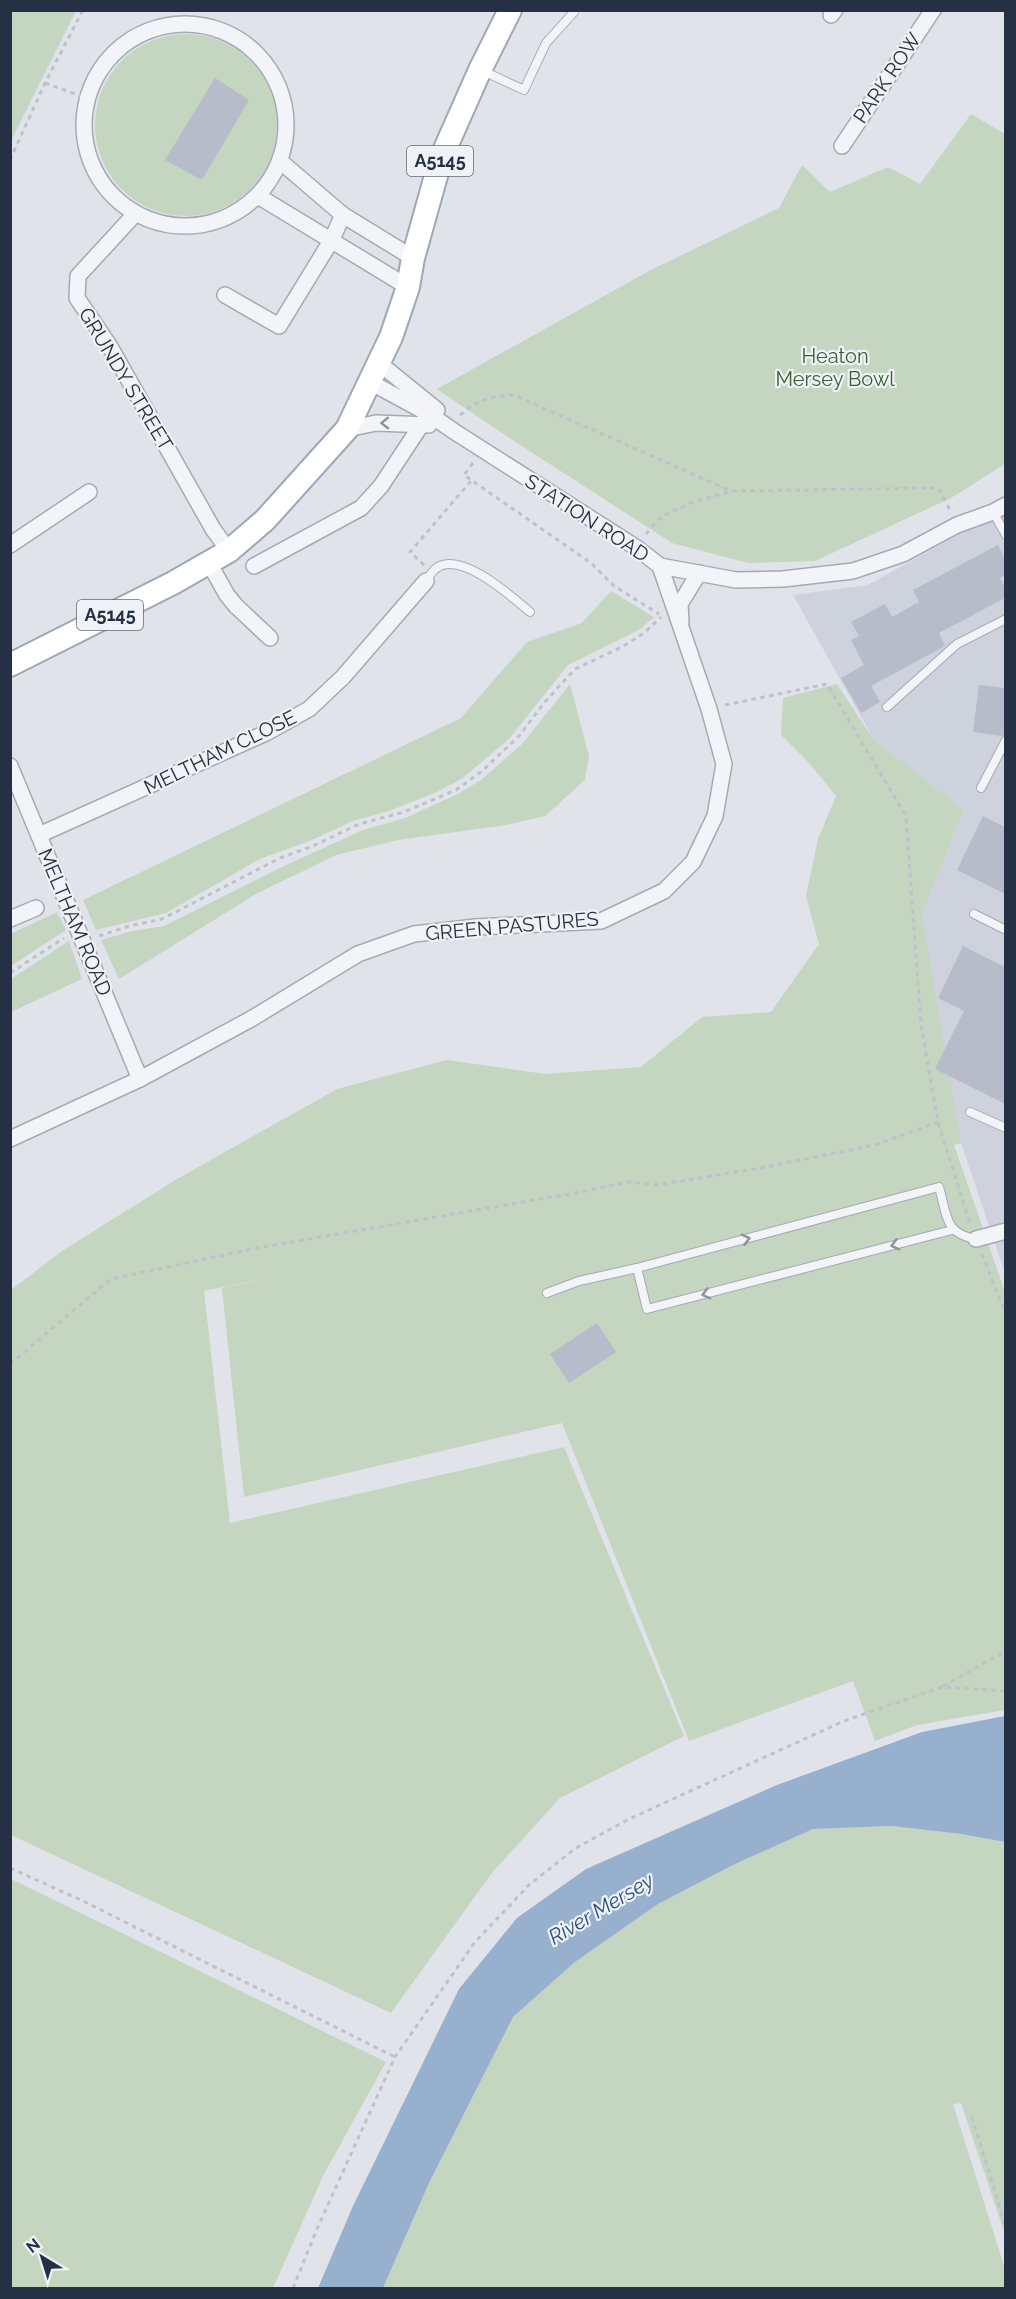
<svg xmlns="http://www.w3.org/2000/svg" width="1016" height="2299" font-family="Raleway,sans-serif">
<rect width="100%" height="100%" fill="#e0e3ea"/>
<path fill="#cdd2dd" d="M1005,509v764l-70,-207 -13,-151 42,-106 -90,-69 -81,-145 75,-10z"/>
<g fill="#c4d5c0">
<path d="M11,10l65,1 -65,130 -1,-130z"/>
<circle cx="186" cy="125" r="91"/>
<path d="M971,114l34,20v330l-54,34 -136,63 -67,2 -76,-20 -167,-108 -68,-46 212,-118 130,-63 23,-43 28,27 58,-25 32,17z"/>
<path d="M611,591l43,26 -15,13 -71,35 -59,74 -46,39 -26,14 -48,19 -36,10 -41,19 -52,19 -94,54 -70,17 -13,-30 378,-182 66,-76 55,-19z"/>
<path d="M570,684l19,72 -4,24 -40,36 -39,9 -108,15 -62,15 -80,39 -137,85 -18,-39 31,-9 32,-5 118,-59 81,-37 42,-12 53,-24 23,-14 41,-36z"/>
<path d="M837,684l37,56 90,69 -42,106 39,228 -7,2 51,147v418l-88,15 -42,16 -22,-60 -164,60 -127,-318 -318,74 -22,-209 51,-11 -69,14 26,232 334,-76 120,289 -124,62 -69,76 -100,139 -380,-178v-545l51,-39 115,-72 160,-90 110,-29 98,14 96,-7 61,-50 69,-5 48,-68 -13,-48 12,-57 18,-43 -26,-32 -29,-29 2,-37z"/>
<path d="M57,912l9,18 -55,36v-32z"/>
<path d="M69,941l13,38 -71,33v-33z"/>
<path d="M892,1826l69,8 44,8v392l-44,-131 -8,1 52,165v19h-622l46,-105 84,-166 62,-55 83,-58 75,-39 80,-36z"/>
<path d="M11,1879l375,183 -62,112 -51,114h-262z"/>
</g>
<path fill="#97b0ce" d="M1005,1716v126l-44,-8 -69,-8 -79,3 -80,36 -75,39 -83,58 -62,55 -84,166 -46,105h-65l35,-82 106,-217 58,-71 69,-49 191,-84 145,-53z"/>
<g fill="#b6bcc9">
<path d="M215,78l34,22 -47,80 -37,-20z"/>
<path d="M998,545l7,14v16l-5,3 5,10v10l-66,35 6,13 -74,40 9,16 -19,11 -20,-35 23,-13 -13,-25 8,-4 -8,-14 34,-18 7,13 27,-15 -6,-12z"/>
<path d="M979,685l26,3v46l-3,2 -29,-4z"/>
<path d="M983,816l22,11v67l-48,-24z"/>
<path d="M963,946l42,21v137l-70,-35 29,-58 -26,-13z"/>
<path d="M597,1323l19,29 -47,31 -19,-29z"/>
</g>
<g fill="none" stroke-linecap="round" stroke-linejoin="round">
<defs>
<g id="service">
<path d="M481,70l43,20 22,-47 28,-31"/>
<path d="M993,512l13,23"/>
<path d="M426,581c3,-5 7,-11 12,-14 25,-15 74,30 92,45"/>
<path d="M887,707l70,-63 49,-25"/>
<path d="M981,788l25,-48"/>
<path d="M974,914l32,16"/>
<path d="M970,1112l36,16"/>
<path d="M952,1230l-305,79 -10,-41 302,-81c8,27 5,47 37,52"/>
<path d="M547,1293l32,-12 58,-13"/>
</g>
<g id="minor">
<path d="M831,15l4,-5"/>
<circle cx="185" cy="125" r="101"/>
<path d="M842,146l91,-136"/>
<path d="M280,161l63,54 70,43"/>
<path d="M258,196l150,91"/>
<path d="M135,214l-57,62 -1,22 32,47 104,184 16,22"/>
<path d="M225,295l54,31 52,-85 12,-26"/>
<path d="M379,363l58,47"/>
<path d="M370,382l59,32 26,18 182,116 23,18 76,14 47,-1 70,-8 50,-17 54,-29 36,-13 13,-7"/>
<path d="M347,429l29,-6 53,2"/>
<path d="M10,545l79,-53"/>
<path d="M209,563l18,32 9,11 34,32"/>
<path d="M254,566l107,-58 20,-22 52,-79"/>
<path d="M681,622l-1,-18 19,-31"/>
<path d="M10,766l130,313"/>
<path d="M39,835l229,-103 41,-23 34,-32 83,-96"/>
<path d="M10,919l26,-11"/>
<path d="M10,1139l130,-60 111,-60 107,-65 56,-20 62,-7 125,-6 63,-30 29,-29 22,-46 9,-52 -15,-55 -49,-143"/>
<path d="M976,1239l30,-8"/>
</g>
<path id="primary" d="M10,665l163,-82 56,-32 36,-31 82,-91 44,-92 17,-50 5,-29 28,-100 39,-88 30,-60"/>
</defs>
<use href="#service" stroke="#a4aab5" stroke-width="10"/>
<use href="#minor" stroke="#a4aab5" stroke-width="18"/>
<use href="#primary" stroke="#9ea7b7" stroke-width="26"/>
<g stroke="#bec1c9" stroke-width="3" stroke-dasharray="4.5 4.5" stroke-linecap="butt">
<path d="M45,83l41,15"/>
<path d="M10,160l35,-77 38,-73"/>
<path d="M460,415c19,-16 31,-19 54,-20l217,96"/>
<path d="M473,463l-9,12 127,88 23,23 45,28"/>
<path d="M646,534l16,-18 31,-14 39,-11 206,-3 12,22"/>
<path d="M424,565l-14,-13 61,-71"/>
<path d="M725,705l102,-21 79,132 15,209 17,97 33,104"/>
<path d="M99,936l30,-10 33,-7 118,-61 33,-12 46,-22 45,-12 52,-22 26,-19 37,-35 25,-33 31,-34 47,-22 22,-14 17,-16"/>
<path d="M10,973l54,-35"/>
<path d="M982,1254l24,61"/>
<path d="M10,1364l101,-85 146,-31 324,-56 46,-10 30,3 103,-17 115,-23 63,-23"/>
<path d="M943,1686l63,-35"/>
<path d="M10,1868l75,34 310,155"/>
<path d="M972,2117l34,111"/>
<path d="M293,2288l24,-59 78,-172 80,-115 54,-57 47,-37 53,-29 215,-98 98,-34 64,4"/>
</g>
<use href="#service" stroke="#f3f4f8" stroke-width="8"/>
<use href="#minor" stroke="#f3f4f8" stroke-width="15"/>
<use href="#primary" stroke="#fff" stroke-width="22"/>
</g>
<defs><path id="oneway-chevron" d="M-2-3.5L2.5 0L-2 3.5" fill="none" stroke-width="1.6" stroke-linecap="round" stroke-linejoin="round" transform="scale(1.5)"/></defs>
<g stroke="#8c929e">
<use href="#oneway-chevron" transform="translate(385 423) rotate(179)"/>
<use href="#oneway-chevron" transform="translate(746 1239) rotate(-15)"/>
<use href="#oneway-chevron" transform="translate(895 1245) rotate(165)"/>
<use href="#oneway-chevron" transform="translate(706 1294) rotate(165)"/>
</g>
<g text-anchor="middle" stroke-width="4.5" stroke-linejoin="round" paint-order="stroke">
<g fill="#eff2f7" stroke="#626a7a" stroke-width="1.5">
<rect x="407" y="146" width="66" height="30" rx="4.5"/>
<rect x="77" y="600" width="66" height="30" rx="4.5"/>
</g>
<g font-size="18" font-weight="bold" fill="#263044">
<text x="440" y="167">A5145</text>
<text x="110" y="621">A5145</text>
</g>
<g font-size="20" fill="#263044" stroke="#eff2f7">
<text transform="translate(887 78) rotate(-56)" y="7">PARK ROW</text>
<text transform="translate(126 379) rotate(59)" y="7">GRUNDY STREET</text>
<text transform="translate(587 518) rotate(33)" y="7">STATION ROAD</text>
<text transform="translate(220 752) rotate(-26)" y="7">MELTHAM CLOSE</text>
<text transform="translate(75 922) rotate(67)" y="7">MELTHAM ROAD</text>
<text transform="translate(512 926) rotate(-5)" y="7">GREEN PASTURES</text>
</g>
<g font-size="20" fill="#396132" stroke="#eff2f7">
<text x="835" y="363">Heaton<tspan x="835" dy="23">Mersey Bowl</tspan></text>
</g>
<g font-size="21" font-style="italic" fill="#2c4d7c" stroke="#eff2f7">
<text transform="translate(601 1909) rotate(-31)" y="7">River Mersey</text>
</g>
</g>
<rect width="1016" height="2299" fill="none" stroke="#263044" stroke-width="24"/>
<g transform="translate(42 2257) rotate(322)" stroke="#eff2f7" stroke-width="4.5" paint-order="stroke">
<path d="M0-4.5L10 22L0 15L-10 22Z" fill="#263044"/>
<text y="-9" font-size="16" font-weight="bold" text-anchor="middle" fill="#263044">N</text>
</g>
</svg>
